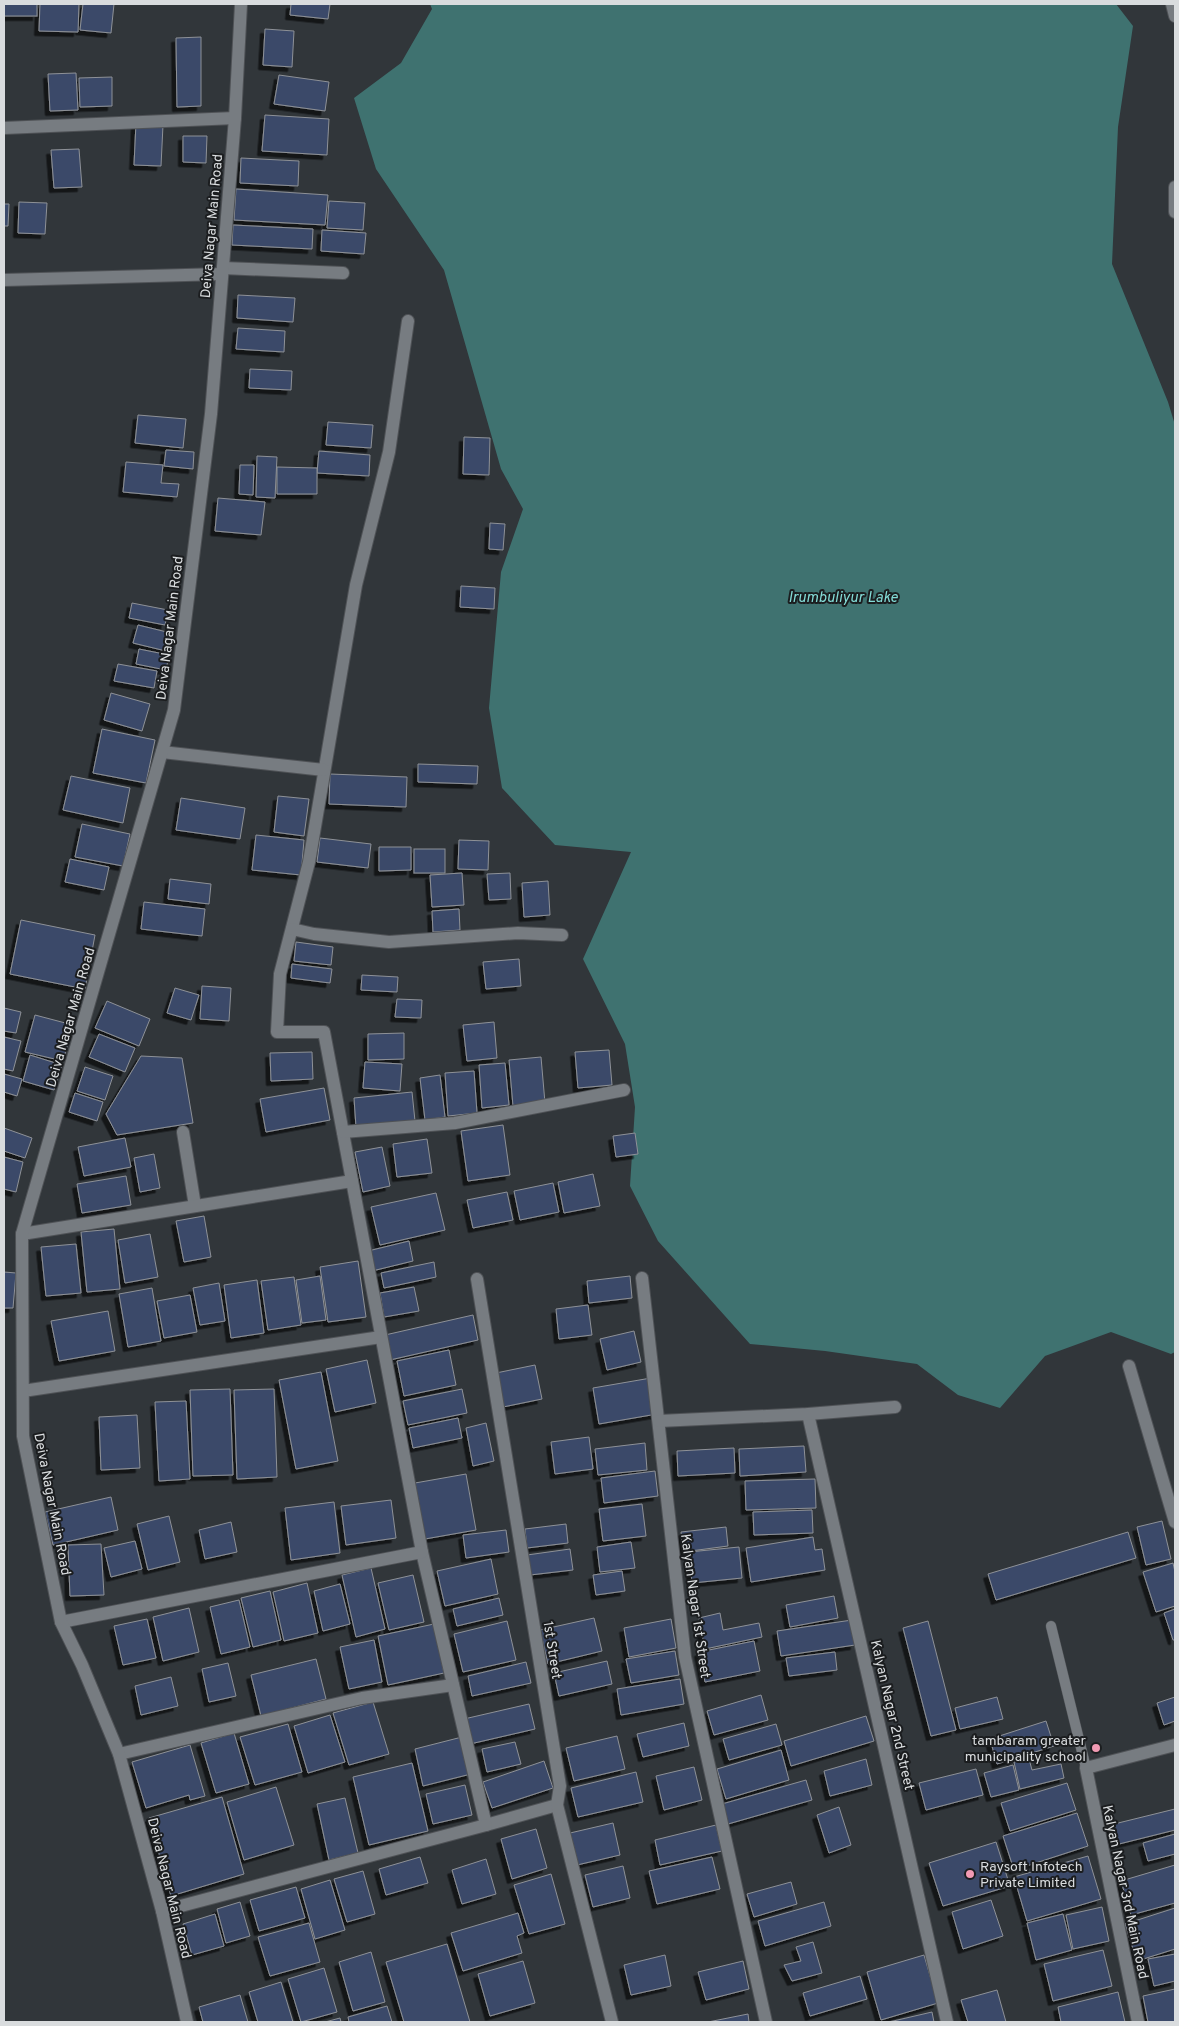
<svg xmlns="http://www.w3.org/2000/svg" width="1179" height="2026" font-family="Overpass,sans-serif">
<defs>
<filter id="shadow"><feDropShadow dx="-4.5" dy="4.5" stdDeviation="0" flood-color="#0009"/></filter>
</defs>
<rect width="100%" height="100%" fill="#31363a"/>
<path fill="#3f7270" d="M430,4h686l17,22 -15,101 -6,137 56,138 7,23v927l-4,2 -60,-22 -66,24 -45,52 -42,-13 -41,-31 -92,-13 -75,-7 -92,-103 -28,-55 5,-79 -10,-63 -42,-85 48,-107 -76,-7 -53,-57 -13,-80 12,-136 22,-63 -22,-40 -57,-199 -68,-101 -22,-71 47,-35 31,-54z"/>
<g fill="#3b4a69" stroke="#8e9197" filter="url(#shadow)">
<rect x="4" y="4" width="33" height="12"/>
<path d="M40,4h39l-1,28 -39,-1z"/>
<path d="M83,4h31l-3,29 -31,-3z"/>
<path d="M291,4h39l-2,15 -38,-4z"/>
<path d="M265,29l29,2 -2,36 -29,-2z"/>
<path d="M201,37v69l-24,1 -1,-69z"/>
<path d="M76,73l2,37 -28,1 -2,-37z"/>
<path d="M279,75l50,7 -4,29 -51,-7z"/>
<path d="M112,77v29l-32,1 -1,-29z"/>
<path d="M265,115l64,4 -2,36 -65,-4z"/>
<path d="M136,123l27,2 -2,41 -27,-1z"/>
<path d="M183,136h24l-1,27 -23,-1z"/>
<path d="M79,149l3,38 -28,1 -3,-38z"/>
<path d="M241,158l58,3 -1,25 -58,-3z"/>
<path d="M236,189l92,6 -3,30 -91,-5z"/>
<path d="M329,201l36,2 -2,27 -36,-2z"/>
<path d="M19,202l28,1 -2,31 -27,-1z"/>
<path d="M4,204h5l-1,22h-4z"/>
<path d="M233,225l80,4 -1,20 -80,-4z"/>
<path d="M322,230l44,3 -2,21 -43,-3z"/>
<path d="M238,295l57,3 -2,24 -56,-4z"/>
<path d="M238,328l47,3 -1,21 -48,-3z"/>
<path d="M250,369l42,2 -1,19 -42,-2z"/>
<path d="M138,415l48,4 -3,29 -48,-5z"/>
<path d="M328,422l45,3 -2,23 -45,-3z"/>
<path d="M464,437l26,1 -1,37 -26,-1z"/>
<path d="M166,450l28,2 -1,17 -29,-3z"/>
<path d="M319,451l51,4 -1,21 -52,-3z"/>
<path d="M257,456l20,1 -2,41 -19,-1z"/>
<path d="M126,462l37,3 -2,18 18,1 -2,13 -54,-5z"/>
<path d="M240,465h14l-1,30 -14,-1z"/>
<path d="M277,467l40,1v26h-40z"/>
<path d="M218,498l47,4 -4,33 -46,-4z"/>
<path d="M490,523l15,1 -2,26 -14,-1z"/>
<path d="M461,586l34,2 -1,21 -34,-2z"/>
<path d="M132,603l36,7 -3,15 -36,-7z"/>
<path d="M138,625l33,8 -5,18 -33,-8z"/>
<path d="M139,649l30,6 -3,15 -30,-6z"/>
<path d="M118,664l39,7 -3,17 -40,-7z"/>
<path d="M111,693l39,11 -8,27 -38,-11z"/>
<path d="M102,729l53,11 -9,43 -53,-10z"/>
<path d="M418,764l60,2 -1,18 -59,-2z"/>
<path d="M330,774l77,3 -1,30 -77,-3z"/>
<path d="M71,776l59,12 -7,35 -60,-13z"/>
<path d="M278,796l31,3 -5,37 -30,-4z"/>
<path d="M181,798l64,10 -5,31 -64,-9z"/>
<path d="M82,824l48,10 -7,32 -48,-9z"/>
<path d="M256,835l48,5 -3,35 -49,-5z"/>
<path d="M320,838l51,6 -3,24 -51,-6z"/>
<path d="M459,840l30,1 -1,29 -30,-1z"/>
<path d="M379,847h32v23l-32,1z"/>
<rect x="414" y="849" width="31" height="24"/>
<path d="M70,859l39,8 -5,23 -39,-8z"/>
<path d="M462,873l2,32 -32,2 -2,-32z"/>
<path d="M510,873l1,26 -22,1 -2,-26z"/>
<path d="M170,879l41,5 -2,20 -41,-5z"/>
<path d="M548,881l2,34 -26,2 -2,-34z"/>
<path d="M144,902l61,7 -3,27 -61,-7z"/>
<path d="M459,909l1,21 -27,2 -1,-21z"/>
<path d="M21,920l74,15 -10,54 -75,-15z"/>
<path d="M296,942l37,5 -2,18 -37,-4z"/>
<path d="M519,959l2,27 -35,3 -3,-27z"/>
<path d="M292,964l40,5 -2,14 -39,-5z"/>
<path d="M362,975l36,2 -1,15 -36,-2z"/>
<path d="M202,986l29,2 -2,33 -29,-2z"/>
<path d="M175,988l24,7 -8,25 -24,-7z"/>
<path d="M397,999l25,1 -1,18 -26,-1z"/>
<path d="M107,1001l43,18 -11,27 -44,-18z"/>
<path d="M4,1008l17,4 -5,21 -12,-2z"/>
<path d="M35,1015l38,10 -10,36 -38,-9z"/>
<path d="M494,1022l3,36 -30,3 -4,-36z"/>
<path d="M404,1033v26l-36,1v-26z"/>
<path d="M99,1034l36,14 -10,24 -36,-15z"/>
<path d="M4,1037l17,4 -8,30 -9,-2z"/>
<path d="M609,1050l3,35 -34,3 -3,-36z"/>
<path d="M312,1052l1,27 -42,2 -1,-28z"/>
<path d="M30,1055l32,10 -8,25 -31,-9z"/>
<path d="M141,1056l41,2 11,65 -76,12 -11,-21z"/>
<path d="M541,1057l4,46 -32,3 -4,-46z"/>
<path d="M365,1062l37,2 -2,27 -37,-3z"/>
<path d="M505,1063l4,42 -27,3 -3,-43z"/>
<path d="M85,1067l28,9 -8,24 -28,-9z"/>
<path d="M474,1071l3,42 -29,3 -3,-43z"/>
<path d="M4,1074l18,5 -5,17 -13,-4z"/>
<path d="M440,1075l5,42 -20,3 -5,-42z"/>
<path d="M324,1088l6,32 -64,12 -6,-33z"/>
<path d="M412,1092l3,29 -59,6 -2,-29z"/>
<path d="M75,1093l28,9 -6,19 -28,-9z"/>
<path d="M503,1125l7,50 -42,6 -7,-50z"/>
<path d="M4,1128l28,10 -7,20 -21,-7z"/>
<path d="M635,1133l3,21 -22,3 -3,-21z"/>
<path d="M125,1138l6,29 -47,9 -6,-29z"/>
<path d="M427,1139l5,34 -35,4 -4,-33z"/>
<path d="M382,1147l8,39 -27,6 -8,-40z"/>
<path d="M154,1154l6,34 -20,4 -6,-34z"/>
<path d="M4,1157l19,5 -7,30 -12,-3z"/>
<path d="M593,1174l7,32 -36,7 -6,-31z"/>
<path d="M126,1176l5,29 -49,8 -5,-29z"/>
<path d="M553,1183l6,29 -39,8 -6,-29z"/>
<path d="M507,1192l6,28 -40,8 -6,-28z"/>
<path d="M436,1193l9,37 -65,15 -9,-38z"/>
<path d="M204,1216l7,41 -27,5 -8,-41z"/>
<path d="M114,1229l6,60 -33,3 -6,-60z"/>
<path d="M150,1234l8,43 -33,6 -7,-43z"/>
<path d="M409,1241l4,20 -41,10 -4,-20z"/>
<path d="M76,1244l5,49 -35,3 -5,-49z"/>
<path d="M358,1261l8,56 -38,5 -8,-55z"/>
<path d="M434,1262l2,15 -52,11 -3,-15z"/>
<path d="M4,1272l12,1 -3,35h-9z"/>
<path d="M320,1276l6,44 -24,3 -6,-43z"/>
<path d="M630,1276l2,22 -43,5 -2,-22z"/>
<path d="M294,1277l7,48 -33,5 -7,-49z"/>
<path d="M257,1280l7,53 -33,5 -7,-53z"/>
<path d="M219,1283l6,38 -25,4 -7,-37z"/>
<path d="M414,1287l5,24 -35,6 -4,-24z"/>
<path d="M152,1288l9,53 -33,6 -9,-53z"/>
<path d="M190,1295l7,37 -33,6 -7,-37z"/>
<path d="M588,1305l4,30 -33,4 -3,-30z"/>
<path d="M108,1311l7,40 -56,10 -8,-40z"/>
<path d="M473,1315l5,25 -88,20 -5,-25z"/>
<path d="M634,1331l7,31 -34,8 -7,-31z"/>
<path d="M449,1350l7,35 -52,11 -7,-35z"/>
<path d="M367,1360l9,43 -41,9 -9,-43z"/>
<path d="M535,1365l7,34 -39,8 -7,-34z"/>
<path d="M321,1372l17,89 -42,8 -17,-89z"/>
<path d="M651,1378l6,36 -58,10 -6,-36z"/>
<path d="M230,1389l3,86 -40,1 -3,-86z"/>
<path d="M274,1389l3,88 -40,2 -3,-89z"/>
<path d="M462,1389l5,24 -59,12 -5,-24z"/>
<path d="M186,1401l4,78 -31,2 -4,-79z"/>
<path d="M137,1415l3,53 -39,2 -2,-53z"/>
<path d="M458,1418l4,20 -49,10 -4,-20z"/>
<path d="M486,1423l8,38 -21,5 -7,-38z"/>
<path d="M589,1437l4,32 -38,5 -4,-32z"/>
<path d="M645,1443l2,27 -49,5 -3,-26z"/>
<path d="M804,1446l2,26 -66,4 -1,-27z"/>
<path d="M734,1448l1,25 -57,3 -1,-25z"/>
<path d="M655,1471l3,25 -54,7 -3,-25z"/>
<path d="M466,1474l10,56 -51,9 -10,-56z"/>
<path d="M815,1479l1,29 -70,2 -1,-29z"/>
<path d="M111,1497l7,33 -65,15 -8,-33z"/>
<path d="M391,1500l5,38 -50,7 -5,-39z"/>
<path d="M334,1502l6,51 -49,7 -6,-52z"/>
<path d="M642,1504l4,32 -43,5 -4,-32z"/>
<path d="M812,1510l1,23 -59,2 -1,-23z"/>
<path d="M169,1516l11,46 -32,8 -11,-46z"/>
<path d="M1162,1521l9,38 -25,6 -9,-38z"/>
<path d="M231,1522l6,30 -32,7 -6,-29z"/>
<path d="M566,1524l2,19 -41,5 -2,-19z"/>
<path d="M726,1527l2,19 -45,6 -2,-20z"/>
<path d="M506,1530l3,22 -43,6 -3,-23z"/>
<path d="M1128,1532l8,26 -140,42 -8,-26z"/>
<path d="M813,1537l2,13 7,-1 3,21 -74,12 -5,-34z"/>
<path d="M135,1541l7,28 -31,8 -7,-29z"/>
<path d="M631,1542l4,26 -35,4 -3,-25z"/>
<path d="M101,1544l3,51 -34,1 -2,-51z"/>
<path d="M739,1547l3,31 -50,5 -3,-31z"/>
<path d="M570,1549l3,21 -43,5 -3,-20z"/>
<path d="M491,1559l7,35 -53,12 -8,-35z"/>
<path d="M1173,1563l2,9v34l-19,6 -13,-40z"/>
<path d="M371,1568l14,61 -29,8 -14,-62z"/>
<path d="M622,1571l3,20 -29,4 -3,-20z"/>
<path d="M413,1575l11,47 -35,8 -11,-47z"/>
<path d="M307,1583l11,50 -34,8 -11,-49z"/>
<path d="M340,1584l10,40 -27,7 -9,-40z"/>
<path d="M270,1591l11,49 -28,7 -12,-49z"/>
<path d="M834,1596l4,22 -48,9 -4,-22z"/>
<path d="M499,1598l4,17 -46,11 -4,-17z"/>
<path d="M239,1600l11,47 -29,7 -11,-47z"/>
<path d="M189,1608l10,44 -36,9 -10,-44z"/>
<path d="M1175,1609v31h-2l-9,-27z"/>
<path d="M720,1613l3,17 36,-7 3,14 -57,12 -6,-31z"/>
<path d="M594,1618l8,33 -54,13 -8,-34z"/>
<path d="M147,1619l9,39 -33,7 -9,-39z"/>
<path d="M671,1619l5,29 -47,9 -5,-29z"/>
<path d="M852,1620l3,25 -74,11 -4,-25z"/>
<path d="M507,1621l9,39 -53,12 -9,-38z"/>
<path d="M928,1621l28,109 -25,6 -28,-108z"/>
<path d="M434,1624l10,49 -56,12 -10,-49z"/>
<path d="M374,1640l8,42 -33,7 -9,-42z"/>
<path d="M754,1641l6,30 -55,11 -6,-30z"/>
<path d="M675,1651l4,24 -48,8 -5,-24z"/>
<path d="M835,1652l2,18 -48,6 -3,-18z"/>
<path d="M316,1659l10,40 -65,17 -10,-41z"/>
<path d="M607,1661l5,23 -53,12 -5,-23z"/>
<path d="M526,1662l5,21 -59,13 -4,-20z"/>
<path d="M228,1663l8,33 -27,6 -7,-33z"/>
<path d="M171,1677l7,29 -37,9 -6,-29z"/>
<path d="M680,1679l4,25 -63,11 -4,-26z"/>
<path d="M761,1695l7,25 -54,15 -7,-24z"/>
<path d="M997,1697l6,22 -43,10 -5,-21z"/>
<path d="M1175,1697v24l-11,4 -7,-22z"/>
<path d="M373,1702l16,52 -40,11 -16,-52z"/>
<path d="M529,1704l6,25 -65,15 -6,-25z"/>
<path d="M330,1715l15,47 -37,11 -14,-47z"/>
<path d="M866,1716l8,25 -83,25 -7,-25z"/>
<path d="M1046,1721l8,25 -57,18 -7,-25z"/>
<path d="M684,1723l5,23 -46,11 -6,-23z"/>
<path d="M288,1724l14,48 -47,13 -15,-48z"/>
<path d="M776,1724l6,21 -53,15 -6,-21z"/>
<path d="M234,1733l15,51 -33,9 -15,-50z"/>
<path d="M617,1736l8,33 -51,12 -8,-33z"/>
<path d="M462,1737l9,37 -48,12 -8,-37z"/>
<path d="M515,1742l6,22 -34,8 -5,-23z"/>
<path d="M190,1745l15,51 -15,4 -1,-5 -43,13 -14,-46z"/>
<path d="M781,1750l8,30 -63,19 -9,-30z"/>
<path d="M866,1759l6,26 -42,11 -6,-25z"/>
<path d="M1029,1759l3,11 29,-6 3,14 -44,11 -6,-27z"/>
<path d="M544,1761l9,27 -61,20 -9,-26z"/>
<path d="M412,1763l16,68 -59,14 -16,-68z"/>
<path d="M1013,1765l6,25 -28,7 -7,-24z"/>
<path d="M694,1767l8,33 -38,10 -8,-34z"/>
<path d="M976,1769l7,26 -57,15 -7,-27z"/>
<path d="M636,1772l7,30 -65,15 -7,-29z"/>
<path d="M806,1780l6,20 -84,24 -6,-20z"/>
<path d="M1067,1783l9,27 -66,21 -9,-28z"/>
<path d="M465,1785l7,30 -39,9 -7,-30z"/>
<path d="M276,1787l18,58 -50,15 -17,-58z"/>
<path d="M222,1797l22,77 -73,22 -22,-78z"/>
<path d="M345,1798l13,55 -29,7 -12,-56z"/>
<path d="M839,1807l12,38 -22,8 -12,-38z"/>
<path d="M1175,1809v21l-60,15 -5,-20z"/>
<path d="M1077,1813l11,33 -74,24 -11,-34z"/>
<path d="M613,1823l7,32 -43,10 -7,-32z"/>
<path d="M716,1825l6,26 -62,14 -5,-25z"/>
<path d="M536,1829l11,39 -35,11 -11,-40z"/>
<path d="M1175,1834v20l-27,7 -5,-18z"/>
<path d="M996,1842l14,44 -67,20 -14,-43z"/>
<path d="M1088,1856l13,43 -74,22 -13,-44z"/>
<path d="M420,1857l8,26 -42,12 -7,-26z"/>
<path d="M712,1857l8,32 -63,15 -8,-33z"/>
<path d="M486,1859l10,35 -34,10 -10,-34z"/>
<path d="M1175,1865v38l-44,12 -10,-34z"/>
<path d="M623,1866l7,32 -37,9 -8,-32z"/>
<path d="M363,1871l12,43 -28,8 -13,-43z"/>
<path d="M551,1874l14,50 -36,10 -15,-49z"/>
<path d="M330,1880l15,50 -30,9 -14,-50z"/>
<path d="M791,1882l6,22 -43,13 -7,-23z"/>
<path d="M296,1887l9,31 -46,13 -9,-31z"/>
<path d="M991,1900l12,36 -40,13 -11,-37z"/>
<path d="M240,1902l10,34 -24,7 -9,-34z"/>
<path d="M824,1902l7,24 -66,20 -7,-25z"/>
<path d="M1102,1907l7,34 -36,8 -7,-34z"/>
<path d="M1175,1908v41l-38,12 -12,-37z"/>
<path d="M518,1913l6,20 -7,3 5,17 -59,18 -12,-38z"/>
<path d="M215,1914l9,32 -32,9 -9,-31z"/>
<path d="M1063,1914l9,36 -36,10 -9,-37z"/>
<path d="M309,1923l11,39 -50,14 -12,-39z"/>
<path d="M813,1942l9,31 -30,8 -8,-16 17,-4 -5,-14z"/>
<path d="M447,1944l23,78h-66l-18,-60z"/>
<path d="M1103,1950l9,36 -59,15 -9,-37z"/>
<path d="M371,1952l14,50 -32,9 -14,-49z"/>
<path d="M1175,1954v27l-21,5 -6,-27z"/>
<path d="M665,1955l6,31 -40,9 -7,-30z"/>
<path d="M924,1955l14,48 -57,17 -14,-48z"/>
<path d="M523,1961l12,42 -45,13 -12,-42z"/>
<path d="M743,1961l6,28 -43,11 -8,-28z"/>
<path d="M324,1968l13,44 -36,10 -13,-43z"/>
<path d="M860,1976l7,23 -57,17 -7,-23z"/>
<path d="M281,1982l12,40h-35l-9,-30z"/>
<path d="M1175,1989v33h-27l-5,-26z"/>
<path d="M997,1990l9,32h-38l-7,-22z"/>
<path d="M1118,1992l7,30h-64l-3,-15z"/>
<path d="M240,1995l8,27h-45l-4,-15z"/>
<path d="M387,2006l5,16h-43l-1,-5z"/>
<path d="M932,2012l2,10h-45z"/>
<path d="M748,2014l1,8h-41z"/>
<path d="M340,2018l1,4h-16z"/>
</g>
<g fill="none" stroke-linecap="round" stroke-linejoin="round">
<defs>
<path id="lane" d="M1051,1626l35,142"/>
<g id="street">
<path d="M1172,4l3,12"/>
<path d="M4,128l231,-10"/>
<path d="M1175,187v25"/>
<path d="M223,268l120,5"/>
<path d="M4,280l218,-6"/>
<path d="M408,321l-19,131 -33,133 -47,277 -29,112 -3,58h47l98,520 64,273 71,-20"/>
<path d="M162,752l162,18"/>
<path d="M292,929l22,5 75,8 129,-9 44,2"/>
<path d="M183,1132l12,74"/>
<path d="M343,1132l112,-9 169,-33"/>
<path d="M22,1234l330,-53"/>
<path d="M642,1278l43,379 81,365"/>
<path d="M477,1279l83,507 -3,19 55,217"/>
<path d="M1129,1366l46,156"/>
<path d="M23,1391l358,-54"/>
<path d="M808,1414l139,608"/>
<path d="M659,1421l149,-7 87,-7"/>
<path d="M61,1622l361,-70"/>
<path d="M119,1754l243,-56 91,-13"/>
<path d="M162,1911l324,-86"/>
<path d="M187,2022l-25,-111 -43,-157 -37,-89 -21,-43 -38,-186 -1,-202 152,-524 37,-296 24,-296 6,-114"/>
<path d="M1138,2022l-52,-254 89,-23"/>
</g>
</defs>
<use href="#lane" stroke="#4f5256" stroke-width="11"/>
<use href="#street" stroke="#4f5256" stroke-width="14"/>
<use href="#lane" stroke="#777c81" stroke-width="10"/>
<use href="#street" stroke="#777c81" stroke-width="12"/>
</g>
<g fill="#f19ab3" stroke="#1b1d1f" stroke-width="2">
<circle cx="1096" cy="1748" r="5"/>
<circle cx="970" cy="1874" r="5"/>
</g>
<g text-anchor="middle" stroke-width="4" stroke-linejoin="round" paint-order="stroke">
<g font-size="14" fill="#d9dcde" stroke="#1b1d1f">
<text transform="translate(211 226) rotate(-85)" y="5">Deiva Nagar Main Road</text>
<text transform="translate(169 628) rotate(-83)" y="5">Deiva Nagar Main Road</text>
<text transform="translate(70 1017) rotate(-74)" y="5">Deiva Nagar Main Road</text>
<text transform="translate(53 1504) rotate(79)" y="5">Deiva Nagar Main Road</text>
<text transform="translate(696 1606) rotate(82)" y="5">Kalyan Nagar 1st Street</text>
<text transform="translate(553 1650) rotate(81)" y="5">1st Street</text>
<text transform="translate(893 1715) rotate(77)" y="5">Kalyan Nagar 2nd Street</text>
<text transform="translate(170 1888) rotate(76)" y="5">Deiva Nagar Main Road</text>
<text transform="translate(1126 1892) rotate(78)" y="5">Kalyan Nagar 3rd Main Road</text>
</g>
<g font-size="14" fill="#d9dcde" stroke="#1b1d1f" text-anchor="end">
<text x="1086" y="1745">tambaram greater<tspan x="1086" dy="16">municipality school</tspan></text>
<text x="980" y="1871" text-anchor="start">Raysoft Infotech<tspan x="980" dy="16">Private Limited</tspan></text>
</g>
<g font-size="15" font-style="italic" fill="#84dcd7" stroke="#1b1d1f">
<text x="843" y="602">Irumbuliyur Lake</text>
</g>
</g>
<rect width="1179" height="2026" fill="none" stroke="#d9dcde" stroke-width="10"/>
</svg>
